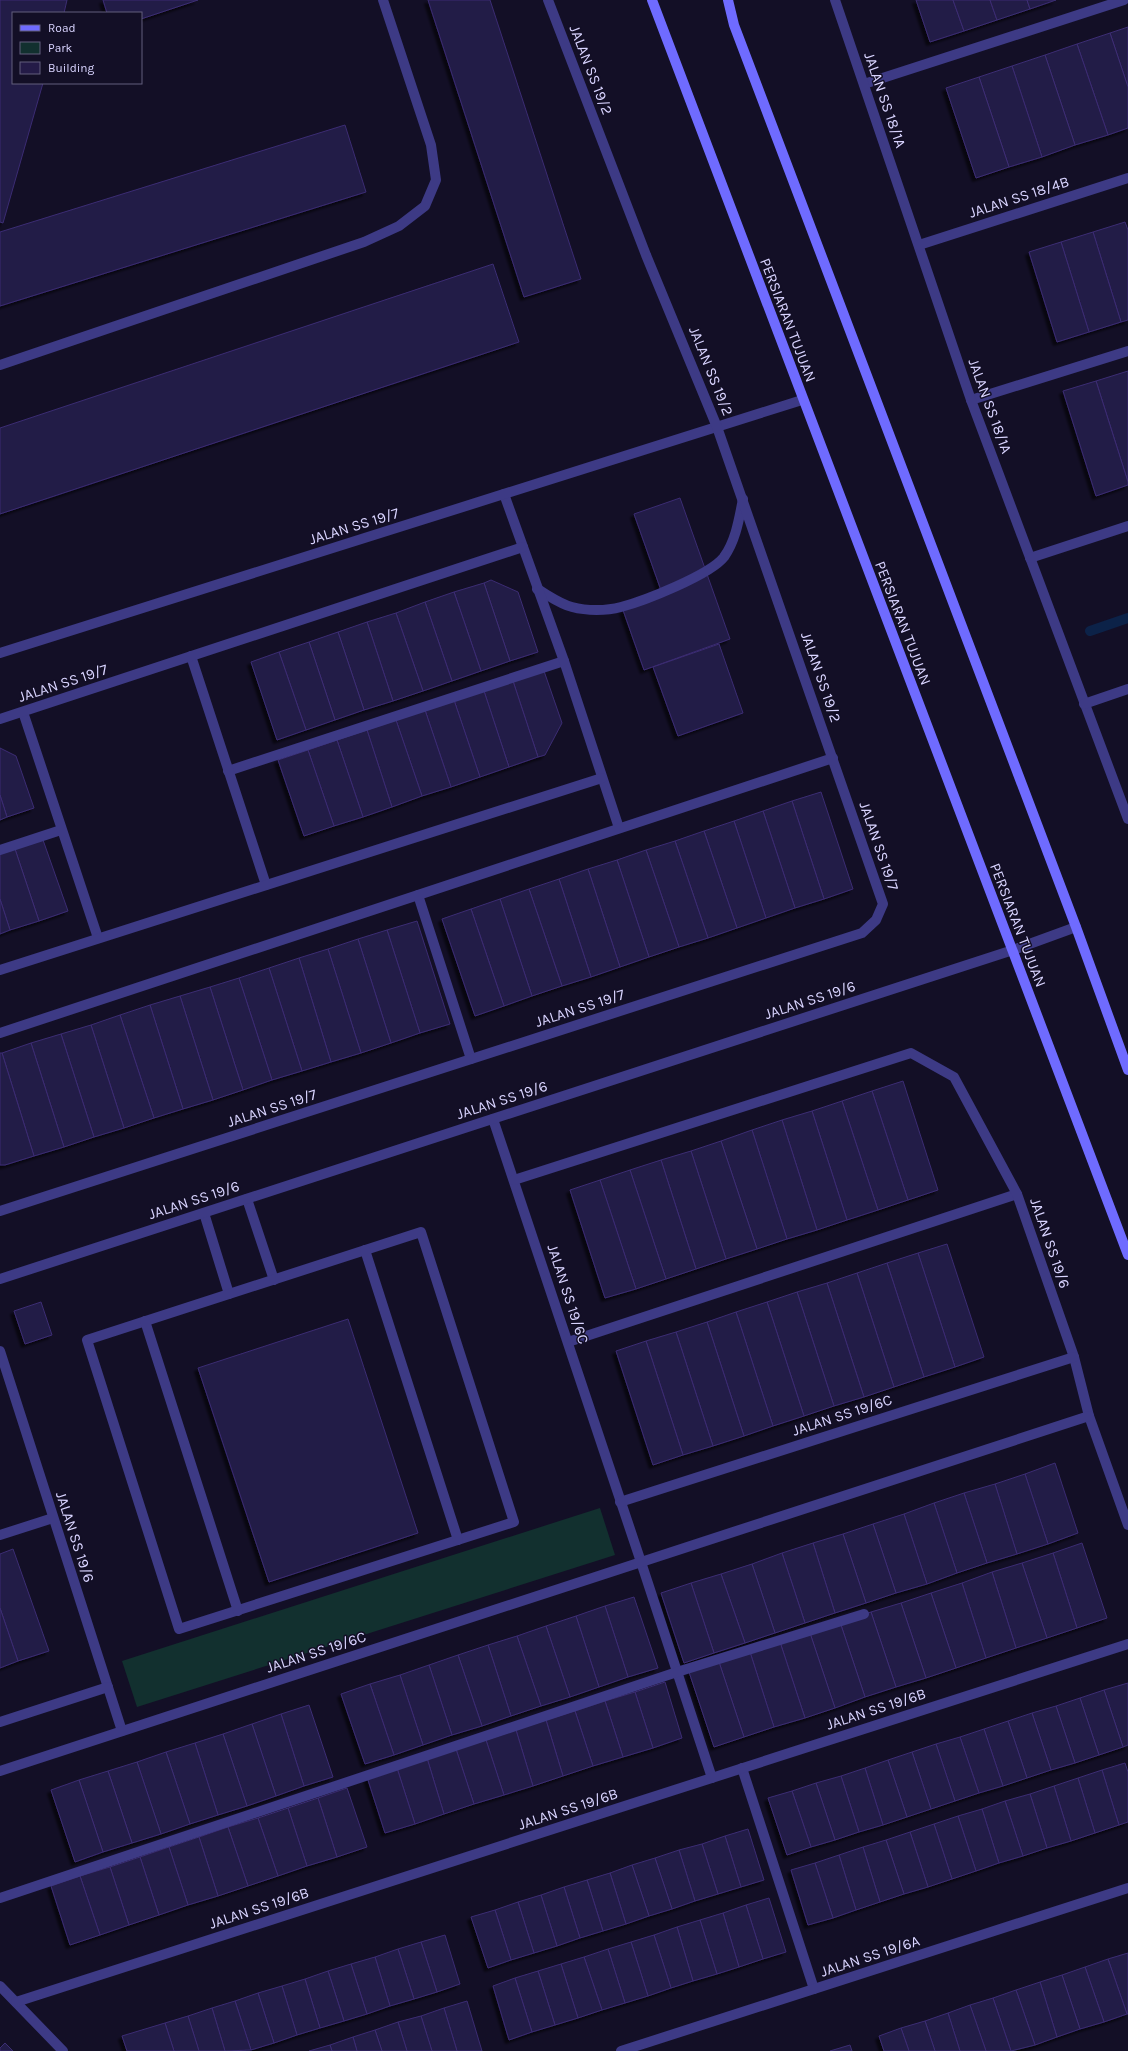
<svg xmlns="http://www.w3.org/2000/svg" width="1128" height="2051" font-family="Karla,sans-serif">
<defs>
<filter id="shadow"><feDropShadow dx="-3.5" dy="3.5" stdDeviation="1" flood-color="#0009"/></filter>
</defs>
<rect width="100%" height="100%" fill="#130f26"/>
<path fill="#12302f" d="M600,1508l15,47 -478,152 -15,-46z"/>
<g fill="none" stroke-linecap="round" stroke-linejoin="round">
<path stroke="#0c2248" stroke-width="10" d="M1090,631l38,-13"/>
</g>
<g fill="#241b47" stroke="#3b2d73" filter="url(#shadow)">
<path d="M0,0h67l-3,13h-51v70h30l-40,140 -3,-1z"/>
<path d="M103,0h95l-57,19v-6h-34z"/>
<path d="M428,0h62l91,279 -57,18z"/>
<path d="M916,0h37l11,31 -34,11z"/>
<path d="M953,0h37l7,20 -33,11z"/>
<path d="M990,0h37l3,9 -33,11z"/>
<path d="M1027,0h29l-26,9z"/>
<path d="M1128,27v60l-18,-54z"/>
<path d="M1110,33l18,54v41l-20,7 -31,-91z"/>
<path d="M1077,44l31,91 -33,10 -30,-90z"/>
<path d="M1045,55l30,90 -33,12 -30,-91z"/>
<path d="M1012,66l30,91 -33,10 -30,-90z"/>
<path d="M979,77l30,90 -33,11 -30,-90z"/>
<path d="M345,125l21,67 -366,114v-74z"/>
<path d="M1125,222l3,8v90l-7,2 -28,-90z"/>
<path d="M1093,232l28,90 -32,10 -28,-90z"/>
<path d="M1061,242l28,90 -32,10 -28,-90z"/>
<path d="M493,264l26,78 -519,172v-86z"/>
<path d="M1128,371v111l-32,-101z"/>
<path d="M1096,381l32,101v3l-32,11 -33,-105z"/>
<path d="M680,498l50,141 -86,31 -21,-60 40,-14 -29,-82z"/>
<path d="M491,580l27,12 20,60 -28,9 -26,-78z"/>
<path d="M484,583l26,78 -29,10 -27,-79z"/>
<path d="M454,592l27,79 -29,10 -27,-79z"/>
<path d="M425,602l27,79 -29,10 -27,-78z"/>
<path d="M396,613l27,78 -30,10 -26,-79z"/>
<path d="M367,622l26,79 -29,9 -26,-78z"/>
<path d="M338,632l26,78 -29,10 -26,-78z"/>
<path d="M309,642l26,78 -29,10 -27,-78z"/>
<path d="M719,644l24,69 -65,23 -25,-69z"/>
<path d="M279,652l27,78 -29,10 -26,-78z"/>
<path d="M544,671l18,52 -17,32 -7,2 -25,-76z"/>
<path d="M513,681l25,76 -29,10 -25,-76z"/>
<path d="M484,691l25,76 -29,10 -26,-77z"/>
<path d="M454,700l26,77 -29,10 -26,-77z"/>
<path d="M425,710l26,77 -29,9 -26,-76z"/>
<path d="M396,720l26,76 -30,11 -25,-77z"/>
<path d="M367,730l25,77 -29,10 -26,-77z"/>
<path d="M337,740l26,77 -29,9 -26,-76z"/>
<path d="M0,748l16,8 18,52 -27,9 -7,-22z"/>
<path d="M308,750l26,76 -30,10 -26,-76z"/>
<path d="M821,792l32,97 -29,10 -32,-98z"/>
<path d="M0,795l7,22 -7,3z"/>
<path d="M792,801l32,98 -29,9 -32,-97z"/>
<path d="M763,811l32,97 -29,10 -32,-97z"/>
<path d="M734,821l32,97 -29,10 -33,-97z"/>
<path d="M704,831l33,97 -29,10 -33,-97z"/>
<path d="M43,840l25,71 -29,10 -24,-72z"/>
<path d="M675,841l33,97 -29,9 -33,-97z"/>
<path d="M15,849l24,72 -29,9 -10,-31v-45z"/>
<path d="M646,850l33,97 -30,10 -32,-97z"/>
<path d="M617,860l32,97 -29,10 -32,-98z"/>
<path d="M588,869l32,98 -29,10 -32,-98z"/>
<path d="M559,879l32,98 -29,9 -33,-97z"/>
<path d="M529,889l33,97 -30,10 -32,-97z"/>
<path d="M0,899l10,31 -10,4z"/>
<path d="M500,899l32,97 -28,10 -33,-97z"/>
<path d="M471,909l33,97 -29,10 -33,-97z"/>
<path d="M417,921l33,103 -30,9 -33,-103z"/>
<path d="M387,930l33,103 -29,10 -33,-104z"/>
<path d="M358,939l33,104 -30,10 -33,-104z"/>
<path d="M328,949l33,104 -30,9 -32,-104z"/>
<path d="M299,958l32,104 -29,9 -33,-103z"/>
<path d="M269,968l33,103 -30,9 -33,-102z"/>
<path d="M239,978l33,102 -29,10 -33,-103z"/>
<path d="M210,987l33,103 -30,10 -33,-104z"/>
<path d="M180,996l33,104 -30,9 -33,-104z"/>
<path d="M150,1005l33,104 -29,9 -34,-103z"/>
<path d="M120,1015l34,103 -30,10 -33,-103z"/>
<path d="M91,1025l33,103 -30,9 -33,-103z"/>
<path d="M61,1034l33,103 -30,10 -33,-104z"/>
<path d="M31,1043l33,104 -30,9 -32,-103z"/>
<path d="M0,1053h2l32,103 -29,9h-5z"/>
<path d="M903,1081l35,109 -30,10 -36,-109z"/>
<path d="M872,1091l36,109 -30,10 -36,-109z"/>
<path d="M842,1101l36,109 -31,10 -35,-109z"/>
<path d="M812,1111l35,109 -30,10 -35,-110z"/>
<path d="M782,1120l35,110 -30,9 -35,-109z"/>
<path d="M752,1130l35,109 -30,10 -36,-108z"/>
<path d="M721,1141l36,108 -31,10 -35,-108z"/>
<path d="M691,1151l35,108 -30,10 -35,-109z"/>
<path d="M661,1160l35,109 -30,10 -36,-109z"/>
<path d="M630,1170l36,109 -30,10 -36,-109z"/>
<path d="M600,1180l36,109 -31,9 -35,-108z"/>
<path d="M947,1244l37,113 -29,10 -37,-114z"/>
<path d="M918,1253l37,114 -31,10 -37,-114z"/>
<path d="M887,1263l37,114 -30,10 -37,-114z"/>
<path d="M857,1273l37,114 -30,10 -37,-114z"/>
<path d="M827,1283l37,114 -30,9 -37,-114z"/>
<path d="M797,1292l37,114 -30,10 -37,-114z"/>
<path d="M41,1302l11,33 -27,9 -11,-33z"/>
<path d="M767,1302l37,114 -31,10 -37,-114z"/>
<path d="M736,1312l37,114 -29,10 -37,-114z"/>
<path d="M348,1319l70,214 -149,49 -71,-214z"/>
<path d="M707,1322l37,114 -31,10 -37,-114z"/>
<path d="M676,1332l37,114 -30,9 -37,-114z"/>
<path d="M646,1341l37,114 -30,10 -37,-114z"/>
<path d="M1055,1463l23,70 -30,11 -23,-70z"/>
<path d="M1025,1474l23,70 -31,10 -22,-70z"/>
<path d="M995,1484l22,70 -30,9 -23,-70z"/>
<path d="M964,1493l23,70 -30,10 -23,-70z"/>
<path d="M934,1503l23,70 -30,11 -23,-70z"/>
<path d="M904,1514l23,70 -31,9 -23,-69z"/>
<path d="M873,1524l23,69 -30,10 -23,-69z"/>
<path d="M843,1534l23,69 -31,10 -22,-70z"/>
<path d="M813,1543l22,70 -30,10 -23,-70z"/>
<path d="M1082,1543l25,75 -30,10 -24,-75z"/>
<path d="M13,1549l36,102 -31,10 -18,-53v-54z"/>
<path d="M782,1553l23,70 -30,10 -23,-69z"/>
<path d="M1053,1553l24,75 -30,10 -25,-75z"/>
<path d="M1022,1563l25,75 -31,10 -24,-76z"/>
<path d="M752,1564l23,69 -30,10 -24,-69z"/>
<path d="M992,1572l24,76 -30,10 -24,-75z"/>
<path d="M721,1574l24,69 -31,10 -23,-70z"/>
<path d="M691,1583l23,70 -30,10 -23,-70z"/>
<path d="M962,1583l24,75 -30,10 -25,-75z"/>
<path d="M931,1593l25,75 -30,10 -25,-75z"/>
<path d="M634,1597l24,71 -30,9 -23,-71z"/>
<path d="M901,1603l25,75 -30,9 -25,-75z"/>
<path d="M605,1606l23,71 -29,10 -23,-71z"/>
<path d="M0,1608l18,53 -18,7z"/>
<path d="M871,1612l25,75 -31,10 -25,-75z"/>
<path d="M576,1616l23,71 -29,10 -24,-71z"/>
<path d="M840,1622l25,75 -30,11 -25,-75z"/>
<path d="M546,1626l24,71 -29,9 -24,-70z"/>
<path d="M810,1633l25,75 -30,10 -25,-76z"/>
<path d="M517,1636l24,70 -30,10 -23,-71z"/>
<path d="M780,1642l25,76 -31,9 -24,-75z"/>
<path d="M488,1645l23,71 -29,10 -24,-71z"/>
<path d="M750,1652l24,75 -30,10 -25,-75z"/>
<path d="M458,1655l24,71 -30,9 -23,-70z"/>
<path d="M719,1662l25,75 -30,10 -25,-75z"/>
<path d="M429,1665l23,70 -29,10 -23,-70z"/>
<path d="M400,1675l23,70 -29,10 -24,-71z"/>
<path d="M665,1682l17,56 -29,10 -18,-56z"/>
<path d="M1128,1683v62l-5,2 -19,-57z"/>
<path d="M370,1684l24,71 -29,9 -24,-70z"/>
<path d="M1104,1690l19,57 -24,8 -19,-57z"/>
<path d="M635,1692l18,56 -30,9 -18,-56z"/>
<path d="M1080,1698l19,57 -24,8 -19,-57z"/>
<path d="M605,1701l18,56 -30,9 -18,-55z"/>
<path d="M309,1705l24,72 -29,9 -23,-72z"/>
<path d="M1056,1706l19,57 -24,7 -19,-57z"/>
<path d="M575,1711l18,55 -30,10 -17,-56z"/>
<path d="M1032,1713l19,57 -24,8 -19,-57z"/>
<path d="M281,1714l23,72 -28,10 -24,-72z"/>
<path d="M546,1720l17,56 -30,10 -17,-56z"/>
<path d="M1008,1721l19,57 -24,8 -19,-57z"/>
<path d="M252,1724l24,72 -29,10 -24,-72z"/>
<path d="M984,1729l19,57 -24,7 -19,-56z"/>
<path d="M516,1730l17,56 -29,9 -18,-55z"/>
<path d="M223,1734l24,72 -29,9 -23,-72z"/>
<path d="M960,1737l19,56 -24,8 -19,-57z"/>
<path d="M486,1740l18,55 -30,9 -18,-55z"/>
<path d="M195,1743l23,72 -28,9 -24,-72z"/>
<path d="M936,1744l19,57 -24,8 -19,-57z"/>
<path d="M456,1749l18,55 -30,10 -17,-56z"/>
<path d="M166,1752l24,72 -29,10 -24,-72z"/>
<path d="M912,1752l19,57 -24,8 -19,-57z"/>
<path d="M427,1758l17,56 -29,10 -18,-56z"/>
<path d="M888,1760l19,57 -24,8 -18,-57z"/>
<path d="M137,1762l24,72 -29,9 -24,-72z"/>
<path d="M1125,1763l3,9v50l-9,3 -17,-55z"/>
<path d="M397,1768l18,56 -30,9 -18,-56z"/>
<path d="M865,1768l18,57 -24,7 -18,-56z"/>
<path d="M1102,1770l17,55 -24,8 -17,-55z"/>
<path d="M108,1771l24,72 -29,9 -24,-72z"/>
<path d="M841,1776l18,56 -24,8 -19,-57z"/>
<path d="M1078,1778l17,55 -24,8 -17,-55z"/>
<path d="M79,1780l24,72 -28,10 -24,-72z"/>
<path d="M816,1783l19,57 -24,7 -19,-56z"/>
<path d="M1054,1786l17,55 -24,7 -17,-54z"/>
<path d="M347,1788l20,59 -30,10 -19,-59z"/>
<path d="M792,1791l19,56 -24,8 -19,-57z"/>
<path d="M1030,1794l17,54 -24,8 -18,-55z"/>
<path d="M318,1798l19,59 -30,9 -19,-58z"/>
<path d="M1005,1801l18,55 -24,7 -17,-54z"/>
<path d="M288,1808l19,58 -29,10 -20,-58z"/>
<path d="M982,1809l17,54 -23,8 -18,-55z"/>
<path d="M958,1816l18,55 -24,8 -18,-55z"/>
<path d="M258,1818l20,58 -30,10 -20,-59z"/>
<path d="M934,1824l18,55 -24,8 -18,-55z"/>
<path d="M228,1827l20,59 -30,10 -19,-59z"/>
<path d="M748,1829l16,51 -23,7 -16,-51z"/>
<path d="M910,1832l18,55 -24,7 -18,-54z"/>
<path d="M725,1836l16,51 -23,7 -16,-50z"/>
<path d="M199,1837l19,59 -30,9 -19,-58z"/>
<path d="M886,1840l18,54 -24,8 -17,-55z"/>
<path d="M702,1844l16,50 -23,7 -16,-51z"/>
<path d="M169,1847l19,58 -29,10 -19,-58z"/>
<path d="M863,1847l17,55 -24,8 -17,-55z"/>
<path d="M679,1850l16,51 -23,8 -17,-51z"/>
<path d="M839,1855l17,55 -23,8 -18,-55z"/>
<path d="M140,1857l19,58 -30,10 -19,-58z"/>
<path d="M655,1858l17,51 -23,7 -17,-51z"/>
<path d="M815,1863l18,55 -25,7 -17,-55z"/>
<path d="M632,1865l17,51 -23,8 -16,-51z"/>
<path d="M110,1867l19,58 -29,10 -20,-59z"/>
<path d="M610,1873l16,51 -23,7 -16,-51z"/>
<path d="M80,1876l20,59 -30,10 -19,-59z"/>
<path d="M587,1880l16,51 -23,7 -16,-51z"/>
<path d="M564,1887l16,51 -23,8 -16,-51z"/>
<path d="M541,1895l16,51 -23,7 -16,-51z"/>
<path d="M769,1898l17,54 -23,7 -17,-54z"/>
<path d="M518,1902l16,51 -23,7 -16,-50z"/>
<path d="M746,1905l17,54 -24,8 -16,-54z"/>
<path d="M495,1910l16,50 -23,8 -17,-51z"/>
<path d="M723,1913l16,54 -22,7 -17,-54z"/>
<path d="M700,1920l17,54 -24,7 -16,-54z"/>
<path d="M677,1927l16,54 -22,7 -17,-53z"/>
<path d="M445,1935l15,49 -23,8 -16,-50z"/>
<path d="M654,1935l17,53 -23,8 -17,-54z"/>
<path d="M421,1942l16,50 -23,7 -16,-50z"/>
<path d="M631,1942l17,54 -23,7 -17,-54z"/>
<path d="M398,1949l16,50 -24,7 -15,-49z"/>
<path d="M608,1949l17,54 -23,7 -18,-53z"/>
<path d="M1128,1953v61h-1l-19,-55z"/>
<path d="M375,1957l15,49 -23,8 -16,-50z"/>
<path d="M584,1957l18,53 -24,8 -17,-54z"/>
<path d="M1108,1959l19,55 -23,8 -19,-55z"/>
<path d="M351,1964l16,50 -23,7 -16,-50z"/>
<path d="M561,1964l17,54 -23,7 -17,-54z"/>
<path d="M1085,1967l19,55 -24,7 -18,-54z"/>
<path d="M328,1971l16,50 -24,7 -15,-49z"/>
<path d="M538,1971l17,54 -23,7 -17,-54z"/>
<path d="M1062,1975l18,54 -23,8 -17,-55z"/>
<path d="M515,1978l17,54 -23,8 -16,-54z"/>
<path d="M305,1979l15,49 -23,7 -15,-49z"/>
<path d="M1040,1982l17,55 -22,8 -19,-55z"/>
<path d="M282,1986l15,49 -23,8 -16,-50z"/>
<path d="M1016,1990l19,55 -24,6 -18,-53z"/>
<path d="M258,1993l16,50 -23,7 -16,-49z"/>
<path d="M993,1998l18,53h-25l-16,-46z"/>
<path d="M235,2001l16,49 -26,1 -13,-43z"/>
<path d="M467,2001l15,50h-25l-13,-43z"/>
<path d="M970,2005l16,46h-26l-12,-38z"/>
<path d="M212,2008l13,43h-26l-11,-35z"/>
<path d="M444,2008l13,43h-25l-11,-35z"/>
<path d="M948,2013l12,38h-25l-10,-30z"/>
<path d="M188,2016l11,35h-25l-9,-28z"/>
<path d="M421,2016l11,35h-25l-9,-29z"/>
<path d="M925,2021l10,30h-26l-8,-23z"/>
<path d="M398,2022l9,29h-25l-7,-21z"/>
<path d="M165,2023l9,28h-47l-5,-15z"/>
<path d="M901,2028l8,23h-25l-5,-15z"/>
<path d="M375,2030l7,21h-25l-4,-14z"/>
<path d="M353,2037l4,14h-25l-2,-6z"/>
<path d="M5,2043l8,8h-13v-3z"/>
<path d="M330,2045l2,6h-23z"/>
<path d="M850,2045l2,6h-22z"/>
</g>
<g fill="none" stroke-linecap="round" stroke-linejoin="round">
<g stroke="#3d3a85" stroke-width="10">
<path d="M864,84l260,-84"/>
<path d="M0,365l364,-123 35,-16 26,-20 11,-26 -5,-35 -48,-145"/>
<path d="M971,400l157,-49"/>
<path d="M537,589c11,6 23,15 35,18 15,4 34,4 49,0 23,-6 89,-32 103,-50 12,-17 15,-38 19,-58"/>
<path d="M228,771l336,-110"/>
<path d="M0,850l61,-20"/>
<path d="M418,895l53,164"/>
<path d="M247,1199l27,81"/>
<path d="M204,1213l25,81"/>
<path d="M421,1232l93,290 -335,107 -92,-289z"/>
<path d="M365,1250l93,290"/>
<path d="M145,1321l93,290"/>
<path d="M568,1342l449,-148"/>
<path d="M0,1535l53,-17"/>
<path d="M641,1562l71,216"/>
<path d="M742,1768l72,221"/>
<path d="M0,1898l677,-226 187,-58"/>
</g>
<g stroke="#3d3a85" stroke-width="10">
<path d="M835,0l136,400 157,419"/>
<path d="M919,245l209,-67"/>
<path d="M504,494l60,167 55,167"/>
<path d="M1030,558l98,-32"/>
<path d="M0,653l802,-253"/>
<path d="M191,656l75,229"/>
<path d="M1084,704l44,-15"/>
<path d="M23,712l75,226"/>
<path d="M0,719l523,-172"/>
<path d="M0,970l602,-192"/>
<path d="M0,1033l833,-275"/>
<path d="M493,1119l148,443"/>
<path d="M514,1180l397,-127 43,24 63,117 57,163 15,59 39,109"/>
<path d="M0,1211l862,-278 14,-13 7,-16 -166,-477 -71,-172 -98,-255"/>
<path d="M0,1279l1013,-329 63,-23"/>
<path d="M0,1351l122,380"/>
<path d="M620,1502l454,-145"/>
<path d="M0,1722l108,-35"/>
<path d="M0,1771l1089,-355"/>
<path d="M0,1986l63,65"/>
<path d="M16,2002l1112,-358"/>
<path d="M621,2051l507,-163"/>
</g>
<g stroke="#6f6bff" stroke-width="10">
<path d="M652,0l476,1255"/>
<path d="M728,0l6,25 342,902 52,143"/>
</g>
</g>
<g text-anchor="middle" stroke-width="3" stroke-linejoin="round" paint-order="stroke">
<g font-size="15" fill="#d9d4ff" stroke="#130f26">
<text transform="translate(591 70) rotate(69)" y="5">JALAN SS 19/2</text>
<text transform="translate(885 100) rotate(71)" y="5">JALAN SS 18/1A</text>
<text transform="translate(1019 197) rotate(-18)" y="5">JALAN SS 18/4B</text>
<text transform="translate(788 320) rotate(69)" y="5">PERSIARAN TUJUAN</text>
<text transform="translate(711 371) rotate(68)" y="5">JALAN SS 19/2</text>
<text transform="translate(990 406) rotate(70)" y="5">JALAN SS 18/1A</text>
<text transform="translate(354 526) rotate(-17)" y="5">JALAN SS 19/7</text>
<text transform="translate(903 623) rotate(69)" y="5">PERSIARAN TUJUAN</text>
<text transform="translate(821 677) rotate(71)" y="5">JALAN SS 19/2</text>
<text transform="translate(63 683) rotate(-18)" y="5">JALAN SS 19/7</text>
<text transform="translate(879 846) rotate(71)" y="5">JALAN SS 19/7</text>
<text transform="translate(1018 925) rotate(69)" y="5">PERSIARAN TUJUAN</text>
<text transform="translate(810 1000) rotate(-18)" y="5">JALAN SS 19/6</text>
<text transform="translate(580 1008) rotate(-18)" y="5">JALAN SS 19/7</text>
<text transform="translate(502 1100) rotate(-18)" y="5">JALAN SS 19/6</text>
<text transform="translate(272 1108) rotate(-18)" y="5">JALAN SS 19/7</text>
<text transform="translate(194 1200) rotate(-18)" y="5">JALAN SS 19/6</text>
<text transform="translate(1050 1243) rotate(71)" y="5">JALAN SS 19/6</text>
<text transform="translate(568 1294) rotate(72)" y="5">JALAN SS 19/6C</text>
<text transform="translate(842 1415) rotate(-18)" y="5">JALAN SS 19/6C</text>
<text transform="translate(75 1537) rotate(72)" y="5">JALAN SS 19/6</text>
<text transform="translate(316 1652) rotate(-18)" y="5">JALAN SS 19/6C</text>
<text transform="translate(876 1709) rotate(-18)" y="5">JALAN SS 19/6B</text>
<text transform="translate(568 1809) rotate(-18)" y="5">JALAN SS 19/6B</text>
<text transform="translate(259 1908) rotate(-18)" y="5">JALAN SS 19/6B</text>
<text transform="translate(870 1956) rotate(-18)" y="5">JALAN SS 19/6A</text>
</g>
</g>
<rect x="12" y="12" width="130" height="72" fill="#130f26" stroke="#625e7d"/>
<rect x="20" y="25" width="20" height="6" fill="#6f6bff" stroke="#625e7d"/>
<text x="48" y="32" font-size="12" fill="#d9d4ff">Road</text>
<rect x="20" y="42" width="20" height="12" fill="#12302f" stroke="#625e7d"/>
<text x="48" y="52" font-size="12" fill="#d9d4ff">Park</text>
<rect x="20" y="62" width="20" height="12" fill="#241b47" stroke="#625e7d"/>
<text x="48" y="72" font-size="12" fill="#d9d4ff">Building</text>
</svg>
